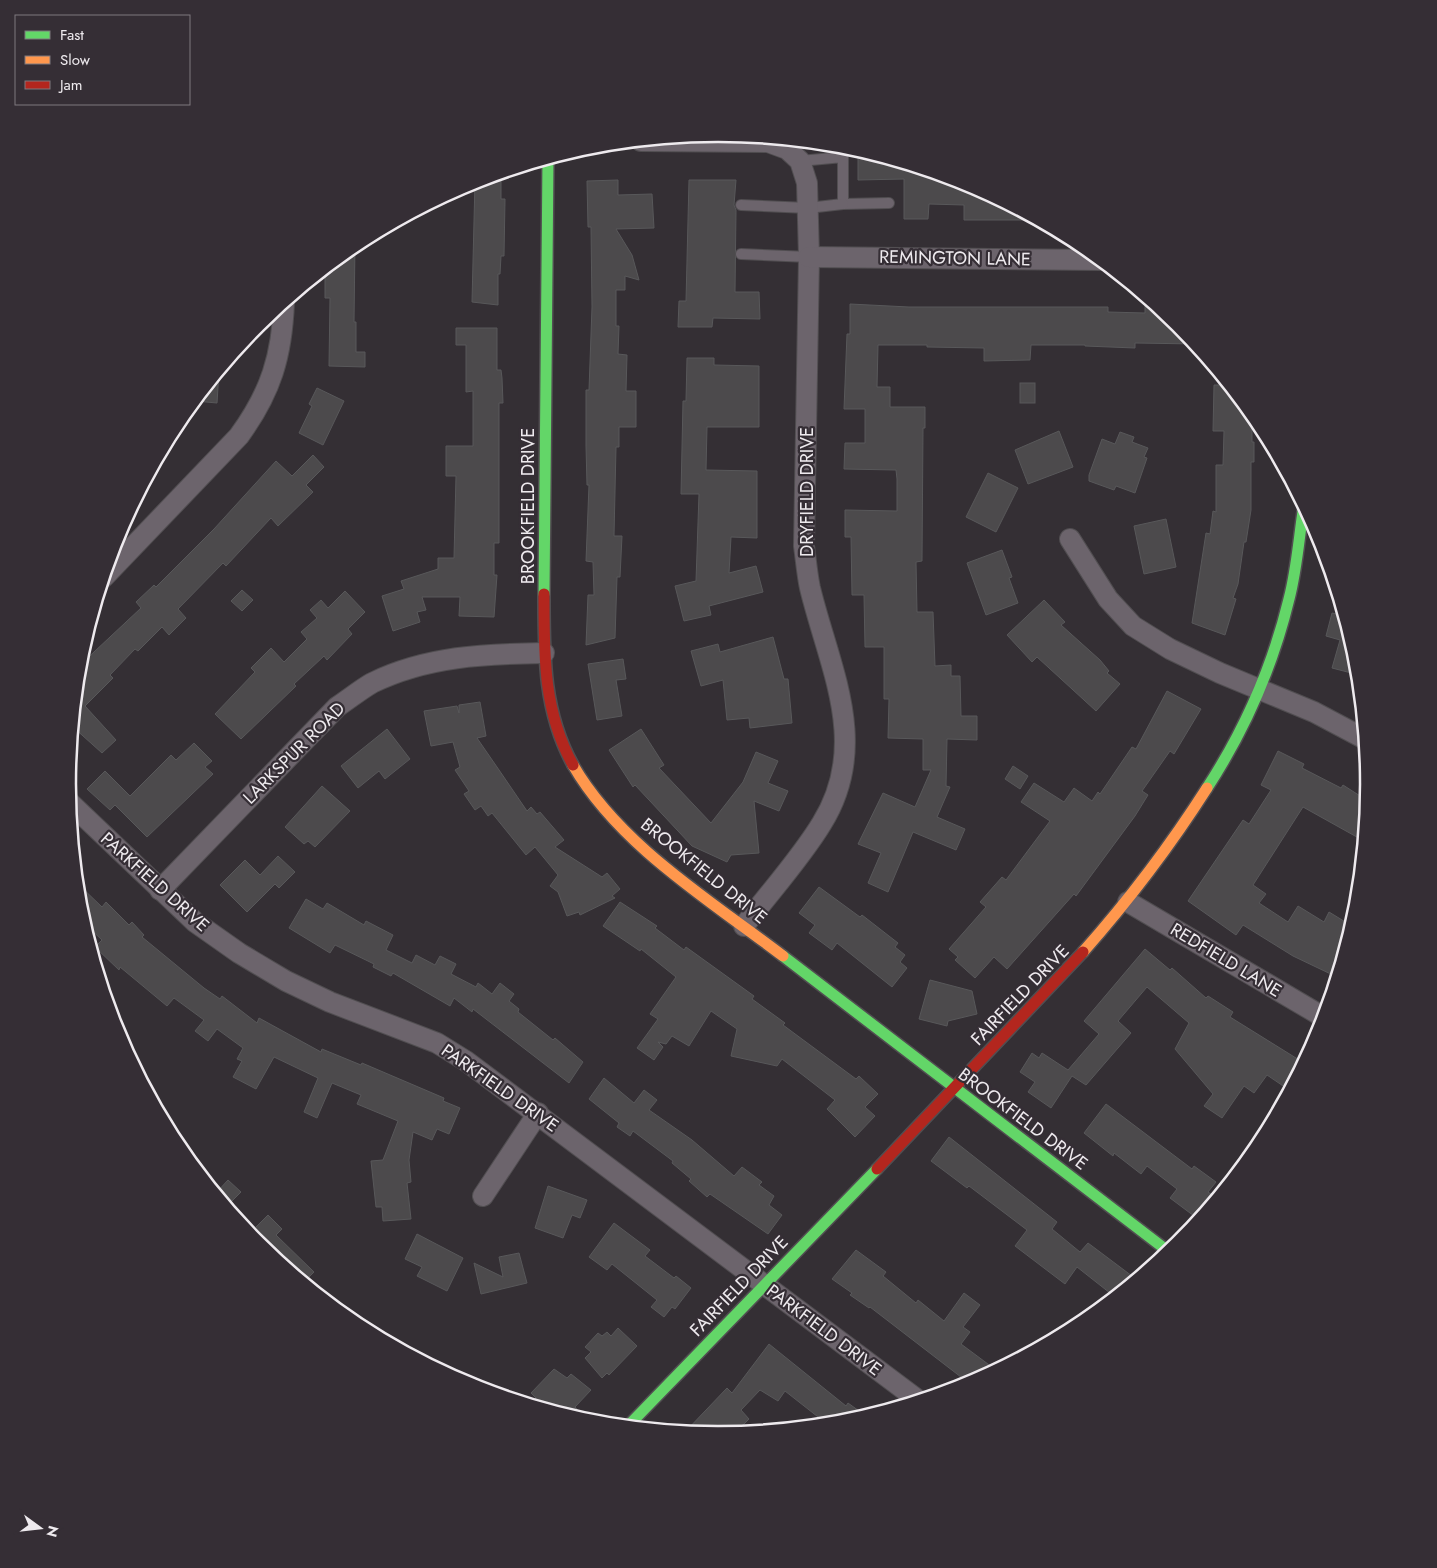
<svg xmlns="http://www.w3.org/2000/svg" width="1437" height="1568" font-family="Jost,sans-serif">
<rect width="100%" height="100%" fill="#342f34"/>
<g fill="#4c4a4c" stroke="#58585a">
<path d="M858,149l110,34 71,37h-75v-15l-35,-1 -1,15h-24v-40l-46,1z"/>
<path d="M489,177h12v22h4l-1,57h-3l-1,18h-2v31l-26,-3 3,-121z"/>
<path d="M618,180v15l34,-1 2,34 -38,1 16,26 7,25 -14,-4v14h-9v36h3l-1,28 9,1 -1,36h10v36h-17v20h-3l-2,89h8l-2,41h-3l-2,61 -29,7 2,-50h6l-1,-33 -7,-1 3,-76h-2l-1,-39v-56h3l3,-83 -1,-80h-3l-1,-46z"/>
<path d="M689,180h47l-2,25 2,5 -1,82h24l1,27 -47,-1 -1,9h-34l1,-26h7z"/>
<path d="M355,244l-1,78h2v30h9v15l-36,-1 1,-68h-5v-29z"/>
<path d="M850,304l59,3h199v5l37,1v-7l13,1 21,17 17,20 -61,-1v5l-50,-2v-1h-54l-1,15 -46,1v-13l-57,-1v-2h-49l-1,42h13v20h35v21h-2l-1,133 -6,1 1,50h16l2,54 16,-1v11h9l1,40h16v24l-30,-1 -1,47 4,1 -13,30 28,12 -9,21 -43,-18 -25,60 -20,-9 13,-30 -23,-9 25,-51 32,14 16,-37h-8v-31l-35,-1 1,-39h-5v-52h-19l-1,-52h-12l-1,-58h-6v-27l52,1v-32l-1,-9 -52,-1 1,-26h20v-34h-21l3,-75h3z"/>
<path d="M456,328h41v42h4l1,8 1,25h-4v140h-5v32h3l-3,42 -35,-1 1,-19h-38l4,13 -9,2 3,10 -27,9 -11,-35 22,-7 -3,-8 37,-12v-11h16l2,-82h-10v-30h27v-55l-7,1v-47h-10z"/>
<path d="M687,358h27v7l45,1v61h-52l-1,43 51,1v67l-26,-1 -2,36 27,-7 7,26 -54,14 2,9 -27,6 -9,-35 21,-5 3,-87h-18l2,-93h3z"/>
<path d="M219,371l-2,32 -22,-2 11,-13z"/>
<rect x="1020" y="383" width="15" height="20"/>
<path d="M1214,385h15l23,28v29h2v20h-3v48l-5,32h-2l-6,42 -5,14 3,1 -11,36 -33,-12 14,-90 4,1 3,-23 3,1v-47h7l1,-34h-11z"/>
<path d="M317,388l27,13 -21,44 -24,-12 13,-27 -3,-2z"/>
<path d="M1059,431l14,36 -45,17 -13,-34z"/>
<path d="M1120,432l14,5 -2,5 16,6 -4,9 3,1 -12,35 -19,-7 -2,4 -25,-9v-6l13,-36 13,5z"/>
<path d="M313,455l11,12 -18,18 7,7 -35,34 -7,-8 -45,48 -3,-3 -45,46 8,9 -17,17 -7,-8 -24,24 -3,-2 -25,26 3,3 -28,28 31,34 -14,13 -29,-26 6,-61 62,-58 -5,-6 18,-17 2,2 58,-58 62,-68 16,15z"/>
<path d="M988,473l30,15 -22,44 -30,-15z"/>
<path d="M1166,519l10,48 -32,7 -10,-48z"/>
<path d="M1002,550l10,27 -3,1 9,25 -32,12 -19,-52z"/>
<path d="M242,590l11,10 -11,11 -11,-10z"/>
<path d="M345,591l20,21 -17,17 4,5 -25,26 -3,-4 -30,28 2,2 -55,53 -26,-25 40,-42 -4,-4 20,-20 13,14 23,-23 -6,-7 16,-14 -7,-8 11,-10 7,8z"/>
<path d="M1044,600l21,22 -4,3 39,35 9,11 -2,2 13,11 -24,27 -59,-54 -5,5 -25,-27z"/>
<path d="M1332,613l13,3 12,41 2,18 -27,-7 8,-28 -14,-4z"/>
<path d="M773,637l11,42h4l4,44 -42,5 -1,-10 -22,2 -4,-40 -22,6 -10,-35 27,-7 2,8z"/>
<path d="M623,659l3,20 -10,1 6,36 -25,4 -9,-56z"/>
<path d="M1167,691l34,18 -27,45 -4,-3 -28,40 6,4 -13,21 -59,80 -2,-2 -67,75 -13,-12 -19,21 -20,-18 3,-3 -9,-8 37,-42 -6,-5 22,-25 4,3 44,-59 -29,-19 13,-19 30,19 10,-14 18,13 6,-9 2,2 32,-47 4,2z"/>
<path d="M480,702l6,34 -9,2 20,29 30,44 4,-4 6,7 3,-2 24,28 -9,7 47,30 5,-4 13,16 -8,7 3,2 -35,17 -1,-3 -12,4 -9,-24 -8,-6 8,-11 -23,-28 -9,8 -34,-42 -4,3 -7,-10 -6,4 -11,-16 5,-3 -14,-21 5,-3 -7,-25 -22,4 -7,-35 33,-5 2,7v-8z"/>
<path d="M387,729l23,30 -25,20 -6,-8 -21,17 -17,-22z"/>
<path d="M641,729l23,36 -5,3 52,55 32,-41 13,-30 22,9 -10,22 20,8 -9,20 -25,-10 5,52 -28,2 -4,7 -35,-16 -57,-61 -2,2 -24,-37z"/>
<path d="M194,743l18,18 -7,6 8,7 -66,63 -32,-32 -5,5 -23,-21 18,-18 25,25 41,-41 5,5z"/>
<path d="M1278,751l26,13 -2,4 39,20 2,-3 25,16 -4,40 -61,-34 -50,78 13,9 -7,9 29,19 10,-16 26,16 5,-10 23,14 -15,51 -44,-21 -50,-31 -7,10 -48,-34 55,-81 6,4 22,-34 -10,-5z"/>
<path d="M1013,766l15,10 -8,13 -15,-10z"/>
<path d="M322,786l28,25 -35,36 -7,-6 -4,3 -19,-17z"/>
<path d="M278,856l17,16 -16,16 -4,-4 -28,28 -27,-27 25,-25 15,15z"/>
<path d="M77,883l25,24 4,-5 23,23 3,-3 12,13 -2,2 62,51 16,11 2,-3 35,27 2,-5 62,34 1,-3 39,16 1,-2 82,35 -1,3 17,7 -11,26 -12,-5 -5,11 -19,-8 -4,28 2,22 -4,1 4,36 -28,2 -1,-14h-6l-5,-46 12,-1 15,-39 -41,-17 4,-9 -29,-12 -15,35 -13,-6 14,-34 -44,-21 -18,32 -23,-12 9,-16 -5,-2 6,-11 -26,-19 -9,12 -13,-10 9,-11 -30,-22 -7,8 -47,-39 -1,3 -24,-23 7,-7 -19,-18z"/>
<path d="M819,887l41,30 2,-2 36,28 -3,4 10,8 -5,7 7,6 -15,19 -55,-44 -5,7 -23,-17 6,-8 -16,-12z"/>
<path d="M306,899l17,10 4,-6 37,22 2,-4 27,14 -7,15 26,13 4,-8 19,10 5,-9 16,8 -5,10 25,13 2,-4 14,11 8,-11 14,11 -5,7 10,8 -1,3 35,28 2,-2 28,24 -14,21 -96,-74 -1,3 -18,-14 -4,8 -57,-33 -2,3 -18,-9 1,-3 -39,-19 -5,8 -41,-25z"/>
<path d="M620,902l37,24 -2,2 29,22 2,-3 68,49 -2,3 33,24 -2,2 73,54 3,-3 19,18 -13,13 10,9 -20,21 -28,-28 8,-9 -53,-41 -5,7 -46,-10 6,-27 -26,-18 -22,35 -17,-10 -6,8 -8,-2 5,5 -9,13 -17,-12 21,-29 -8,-5 26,-37 -35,-28 -1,2 -37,-25z"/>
<path d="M1145,949l25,21 2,-2 34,30 2,-2 25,16 -3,5 74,46 -15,27 -22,-15 -13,18 -10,-7 -22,32 -18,-12 9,-12 -38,-45 14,-26 -42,-36 -29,34 13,12 -45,52 -14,-9 -21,32 -23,-16 7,-10 -15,-10 12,-19 7,5 3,-5 26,17 31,-36 -15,-13z"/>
<path d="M930,980l42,11 5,23 -29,7 -1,5 -28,-7z"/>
<path d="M604,1078l30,25 10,-13 13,10 -8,10 43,30 42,36 8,-9 20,15 -3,3 15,11 -5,9 13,10 -14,19 -58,-40 -3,3 -18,-16 2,-2 -19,-16 1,-2 -40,-30 -3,5 -13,-9 2,-4 -30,-24z"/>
<path d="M1106,1104l86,65 2,-3 22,16 -8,10 7,5 -17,22 -28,-21 7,-9 -30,-23 -6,8 -27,-21 -1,3 -29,-23z"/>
<path d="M949,1137l108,85 -5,7 28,23 8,-9 48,36 -21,18 -38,-30 -12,17 -50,-38 12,-16 -58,-44 -2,2 -36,-27z"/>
<path d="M228,1180l13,12 -14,14 -11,-13z"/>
<path d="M548,1186l39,14 -7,18 -8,-3 -9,23 -28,-10z"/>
<path d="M268,1215l14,14 -6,6 38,37 -10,10 -46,-38 -9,-10z"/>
<path d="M614,1223l36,27 -5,6 29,22 2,-2 15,12 -16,21 -3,-2 -8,10 -13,-10 6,-7 -45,-36 -5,6 -18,-13z"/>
<path d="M417,1234l46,24 -16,33 -30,-15 5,-9 -17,-8z"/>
<path d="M856,1250l30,22 -3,4 33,27 2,-3 26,21 20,-28 16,12 -17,22 7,5 -9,12 35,26 -26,14 -100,-77 -1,1 -19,-13 2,-2 -20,-14z"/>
<path d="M519,1253l8,30 -46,11 -7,-31 29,14 -4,-20z"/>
<path d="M618,1328l19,18 -28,29 -2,-2 -5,5 -17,-20 6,-6 -6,-5 13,-14 4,3 5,-4 4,4z"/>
<path d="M769,1344l77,62 2,-3 18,13 -21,7 -18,1 -42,-33 -7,10 -18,-11 -19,20 8,9 -14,14 -17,2 -33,-3 42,-44 5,5z"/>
<path d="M554,1369l13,9 4,-4 20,16 -16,17 15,15 -60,-18 6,-6 -5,-5z"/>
</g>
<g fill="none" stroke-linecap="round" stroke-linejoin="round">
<defs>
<g id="lane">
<path d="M800,161l43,-4v47l46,-1"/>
<path d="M741,205l67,3 35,-4"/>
<path d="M741,254l68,3"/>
</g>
<g id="street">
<path d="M641,141l127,1 19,7 13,12 7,22 2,74 -5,289c2,14 3,28 6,42 19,79 61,156 12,235 -21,35 -53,70 -78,103"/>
<path d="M809,257l292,3"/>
<path d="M1070,539l38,60 25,27 37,23 50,24 94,39 51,27"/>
<path d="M104,577l135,-141c32,-44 43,-80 45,-134"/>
<path d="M69,802l126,120 44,31 47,28 44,21 107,41 29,18 452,339"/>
<path d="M160,890l177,-183c12,-8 23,-17 35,-24 55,-27 113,-29 172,-30"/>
<path d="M1128,902l197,116"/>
<path d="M483,1196l55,-83"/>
</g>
<g id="fast">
<path d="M544,594l4,-435"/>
<path d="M1207,788c37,-57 66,-123 82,-189 8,-30 10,-63 15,-94"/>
<path d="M783,956l386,296"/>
<path d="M628,1426l249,-257"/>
</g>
<g id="slow">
<path d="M573,765c46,80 138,136 210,191"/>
<path d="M1083,952c46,-52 87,-106 124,-164"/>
</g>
<g id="jam">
<path d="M544,594c0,60 -1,117 29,171"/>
<path d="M877,1169l206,-217"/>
</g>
</defs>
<use href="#lane" stroke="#514e51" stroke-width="12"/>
<use href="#street" stroke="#514e51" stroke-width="22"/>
<use href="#fast" stroke="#514e51" stroke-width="14"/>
<use href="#slow" stroke="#514e51" stroke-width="14"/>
<use href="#jam" stroke="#514e51" stroke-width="14"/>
<use href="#lane" stroke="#6c646c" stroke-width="10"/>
<use href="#street" stroke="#6c646c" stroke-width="20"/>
<use href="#fast" stroke="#63d668" stroke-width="11"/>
<use href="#slow" stroke="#ff974d" stroke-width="11"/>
<use href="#jam" stroke="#b3261e" stroke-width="11"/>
</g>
<g text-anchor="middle" stroke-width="4.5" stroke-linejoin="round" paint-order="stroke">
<g font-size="18" fill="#eeeaee" stroke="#352e35">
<text transform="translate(955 258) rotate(1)" y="6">REMINGTON LANE</text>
<text transform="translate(807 492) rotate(-90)" y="6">DRYFIELD DRIVE</text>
<text transform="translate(528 506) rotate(-90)" y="6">BROOKFIELD DRIVE</text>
<text transform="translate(294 753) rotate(-45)" y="6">LARKSPUR ROAD</text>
<text transform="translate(704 871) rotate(39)" y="6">BROOKFIELD DRIVE</text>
<text transform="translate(155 882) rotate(42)" y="6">PARKFIELD DRIVE</text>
<text transform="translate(1226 960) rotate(31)" y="6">REDFIELD LANE</text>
<text transform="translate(1020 995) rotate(-46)" y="6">FAIRFIELD DRIVE</text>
<text transform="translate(500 1088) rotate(35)" y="6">PARKFIELD DRIVE</text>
<text transform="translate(1023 1119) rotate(37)" y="6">BROOKFIELD DRIVE</text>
<text transform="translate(739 1286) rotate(-46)" y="6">FAIRFIELD DRIVE</text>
<text transform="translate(824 1330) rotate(37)" y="6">PARKFIELD DRIVE</text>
</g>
</g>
<path d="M0 0H1437V1568H0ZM76 784a642 642 0 1 1 1284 0a642 642 0 1 1-1284 0Z" fill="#352e35" fill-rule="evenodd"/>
<path fill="none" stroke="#eeeaee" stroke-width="2.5" d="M76 784a642 642 0 1 1 1284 0a642 642 0 1 1-1284 0Z"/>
<rect x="15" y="15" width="175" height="90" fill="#352e35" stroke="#7f797f"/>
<rect x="25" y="31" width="25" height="8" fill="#63d668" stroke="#7f797f"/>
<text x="60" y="40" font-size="15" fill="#eeeaee">Fast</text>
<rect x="25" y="56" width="25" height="8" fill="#ff974d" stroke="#7f797f"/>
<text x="60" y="65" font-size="15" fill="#eeeaee">Slow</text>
<rect x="25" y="81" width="25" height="8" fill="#b3261e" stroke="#7f797f"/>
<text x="60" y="90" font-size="15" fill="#eeeaee">Jam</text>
<g transform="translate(40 1528) rotate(105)" stroke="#352e35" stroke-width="4" paint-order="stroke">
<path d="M0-4L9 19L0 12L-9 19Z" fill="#eeeaee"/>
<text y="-8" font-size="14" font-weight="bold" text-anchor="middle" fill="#eeeaee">N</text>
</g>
</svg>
